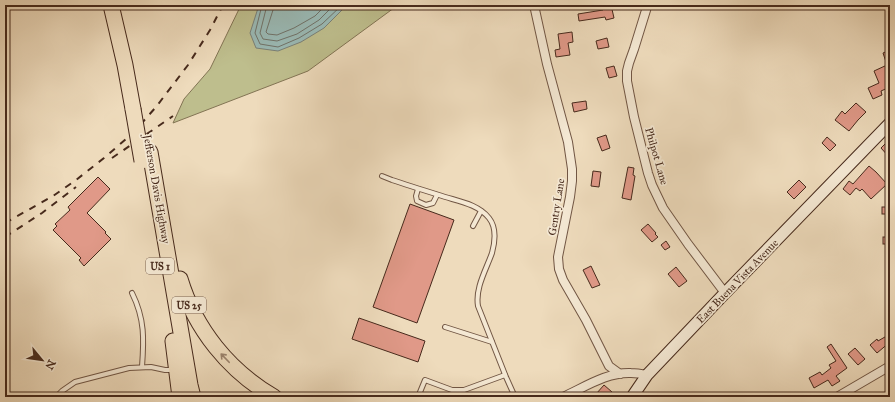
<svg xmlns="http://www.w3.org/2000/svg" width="895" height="402" font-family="'IM FELL Great Primer',serif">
<rect width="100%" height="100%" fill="#eedbbc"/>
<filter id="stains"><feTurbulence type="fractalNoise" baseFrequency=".005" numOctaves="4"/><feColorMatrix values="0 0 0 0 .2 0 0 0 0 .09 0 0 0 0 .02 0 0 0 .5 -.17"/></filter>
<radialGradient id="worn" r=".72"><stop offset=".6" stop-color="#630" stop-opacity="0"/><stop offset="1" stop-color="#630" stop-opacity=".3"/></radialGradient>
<path fill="#bebe8d" stroke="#827454" d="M241,5h157l-90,66 -135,52 11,-24 26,-30z"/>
<path fill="#9abab6" stroke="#798078" d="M259,5h88l-23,23 -23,14 -23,9 -22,-3 -6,-15z"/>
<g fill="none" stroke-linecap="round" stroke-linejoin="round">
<g stroke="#707269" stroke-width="1">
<path d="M262,5l-7,28 5,11 18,3 21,-9 23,-14 20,-19"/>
<path d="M267,5l-7,28 3,6 14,2 20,-7 22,-14 15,-15"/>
<path d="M273,5v5l-7,22 2,2 9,1 17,-7 21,-12 11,-11"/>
</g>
</g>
<g fill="#e09988" stroke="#472a1c">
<path d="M611,5l3,13 -8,2 -1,-3 -26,4 -1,-7 25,-4v-3z"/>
<path d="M572,32l1,10 -5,1 2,12 -14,2 -1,-7 5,-1 -2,-15z"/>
<path d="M607,38l2,9 -11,2 -2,-8z"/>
<path d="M890,50v37l-9,4 1,4 -9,4 -5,-11 11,-5 -5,-12 13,-6 -4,-12z"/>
<path d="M614,66l3,10 -8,2 -3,-10z"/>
<path d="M586,101l1,8 -13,3 -2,-9z"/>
<path d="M856,103l10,9 -8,8 -9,11 -14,-11 7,-9 3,3z"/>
<path d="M606,135l4,13 -8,3 -5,-13z"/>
<path d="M827,137l9,8 -6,6 -8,-8z"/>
<path d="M887,142l3,2v14l-9,-10z"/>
<path d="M869,166l7,6 11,12 -16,15 -9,-10 -2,2 -4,-3 -6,7 -7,-6 6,-8 4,3z"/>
<path d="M628,167l6,1 -1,7 2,1 -4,24 -9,-2z"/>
<path d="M593,171l8,1 -2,15 -8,-1z"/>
<path d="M98,177l12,12 -23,24 19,19 -1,1 6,6 -27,27 -5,-6 2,-2 -28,-28 4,-4 -2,-2 15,-14 -2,-3z"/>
<path d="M799,180l7,7 -12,12 -7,-7z"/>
<path d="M410,204l44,16 -37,103 -44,-16z"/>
<rect x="882" y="207" width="8" height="7"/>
<path d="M648,224l8,9 -1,1 3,3 -6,5 -11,-12z"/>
<rect x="883" y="237" width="7" height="7"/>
<path d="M666,241l4,6 -5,3 -4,-5z"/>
<path d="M591,266l9,19 -8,3 -9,-18z"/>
<path d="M676,267l11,14 -8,6 -11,-13z"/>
<path d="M359,318l66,23 -7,21 -66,-23z"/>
<path d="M890,334v8l-13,11 -7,-8 7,-6 1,2z"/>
<path d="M831,344l16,24 -11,8 4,5 -8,5 -4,-6 -14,8 -5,-10 11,-6 2,3 9,-7 -2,-3 7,-4 -9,-14z"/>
<path d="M855,348l10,11 -7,6 -10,-11z"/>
<path d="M604,385l8,7 -4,5h-9l-3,-3z"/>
</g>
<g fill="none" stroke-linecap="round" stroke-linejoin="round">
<defs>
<g id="lane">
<path d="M382,176l10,4c15,5 31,10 47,15 17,6 38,8 50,23 8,10 6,24 3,35 -6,17 -17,35 -14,53l28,71 9,20"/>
<path d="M418,189l-2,7 1,5 9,4 7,-2 4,-8"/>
<path d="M473,226l8,-15"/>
<path d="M132,293c13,26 12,47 10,74"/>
<path d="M445,327l47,15"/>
<path d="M56,397l6,-6 13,-9 54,-14 22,-1 14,3h8"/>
<path d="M418,397l7,-17 27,10h12l41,-15"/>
</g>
<g id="street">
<path d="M534,5l13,59 21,78 4,27v12l-2,16 -12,60 1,12 4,11 23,40 23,46 11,8"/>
<path d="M647,7l-13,42 -5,14 -2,8v10l7,36 14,56 4,12 11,23 25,36 37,49"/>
<path d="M563,397c22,-10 44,-25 68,-24 6,0 11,1 16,2"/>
<path d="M837,397l53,-31"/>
</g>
<path id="secondary" d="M632,397l15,-22 78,-82 165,-170"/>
<g id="highway">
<path d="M111,5l14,60 8,44"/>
<path d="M150,152l40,233 3,12"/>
<path d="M180,279c15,50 49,92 94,118"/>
<path d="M173,341l7,56"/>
</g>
</defs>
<use href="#lane" stroke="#715644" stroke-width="6"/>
<use href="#street" stroke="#715644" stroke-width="10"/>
<use href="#secondary" stroke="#472a1c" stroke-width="13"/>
<use href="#highway" stroke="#472a1c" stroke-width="17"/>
<use href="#lane" stroke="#f4e8d3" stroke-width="4"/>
<use href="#street" stroke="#f4e8d3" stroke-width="8"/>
<use href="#secondary" stroke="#f4e8d3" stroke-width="11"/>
<use href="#highway" stroke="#eedbbc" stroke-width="15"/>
<g stroke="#472a1c" stroke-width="2" stroke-dasharray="7 7" stroke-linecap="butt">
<path d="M112,158l61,-42"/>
<path d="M5,223l48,-27 23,-16 28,-22 29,-25 23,-26 32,-42 22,-35 13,-25"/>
<path d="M5,237l37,-24 34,-26"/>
</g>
<defs>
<path id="highway-bridge" d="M133,109l9,52"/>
</defs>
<use href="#highway-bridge" stroke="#472a1c" stroke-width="17" stroke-linecap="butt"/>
<use href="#highway-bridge" stroke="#eedbbc" stroke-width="15"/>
</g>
<defs><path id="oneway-shaft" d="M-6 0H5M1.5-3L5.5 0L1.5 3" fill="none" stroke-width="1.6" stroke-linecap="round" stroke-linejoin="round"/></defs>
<use stroke="#9a826c" href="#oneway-shaft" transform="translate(225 358) rotate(-134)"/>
<g text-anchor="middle" stroke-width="3.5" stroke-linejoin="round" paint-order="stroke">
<g fill="#f4e8d3" stroke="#7b6353" stroke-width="1">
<rect x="146" y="258" width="28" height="16" rx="3"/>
<rect x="172" y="297" width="34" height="16" rx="3"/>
</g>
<g font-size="10" font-weight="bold" fill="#472a1c">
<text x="160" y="270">US 1</text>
<text x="189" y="309">US 25</text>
</g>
<g font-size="11" fill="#472a1c" stroke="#f4e8d3">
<text transform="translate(657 156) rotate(74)" y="4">Philpot Lane</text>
<text transform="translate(157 189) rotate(80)" y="4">Jefferson Davis Highway</text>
<text transform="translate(556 207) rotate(-81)" y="4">Gentry Lane</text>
<text transform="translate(737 281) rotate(-46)" y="4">East Buena Vista Avenue</text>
</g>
</g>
<rect width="895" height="402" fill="none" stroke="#eedbbc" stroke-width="20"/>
<rect x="6" y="6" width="883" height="390" fill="none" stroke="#472a1c" stroke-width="2"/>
<rect x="10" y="10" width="875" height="382" fill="none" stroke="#472a1c"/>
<g transform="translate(42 360) rotate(119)" stroke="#f4e8d3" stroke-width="3" paint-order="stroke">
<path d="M0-3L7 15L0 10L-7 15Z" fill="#472a1c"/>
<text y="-6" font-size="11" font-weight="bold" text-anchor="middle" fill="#472a1c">N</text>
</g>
<rect width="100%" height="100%" filter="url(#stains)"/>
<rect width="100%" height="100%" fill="url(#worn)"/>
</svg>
